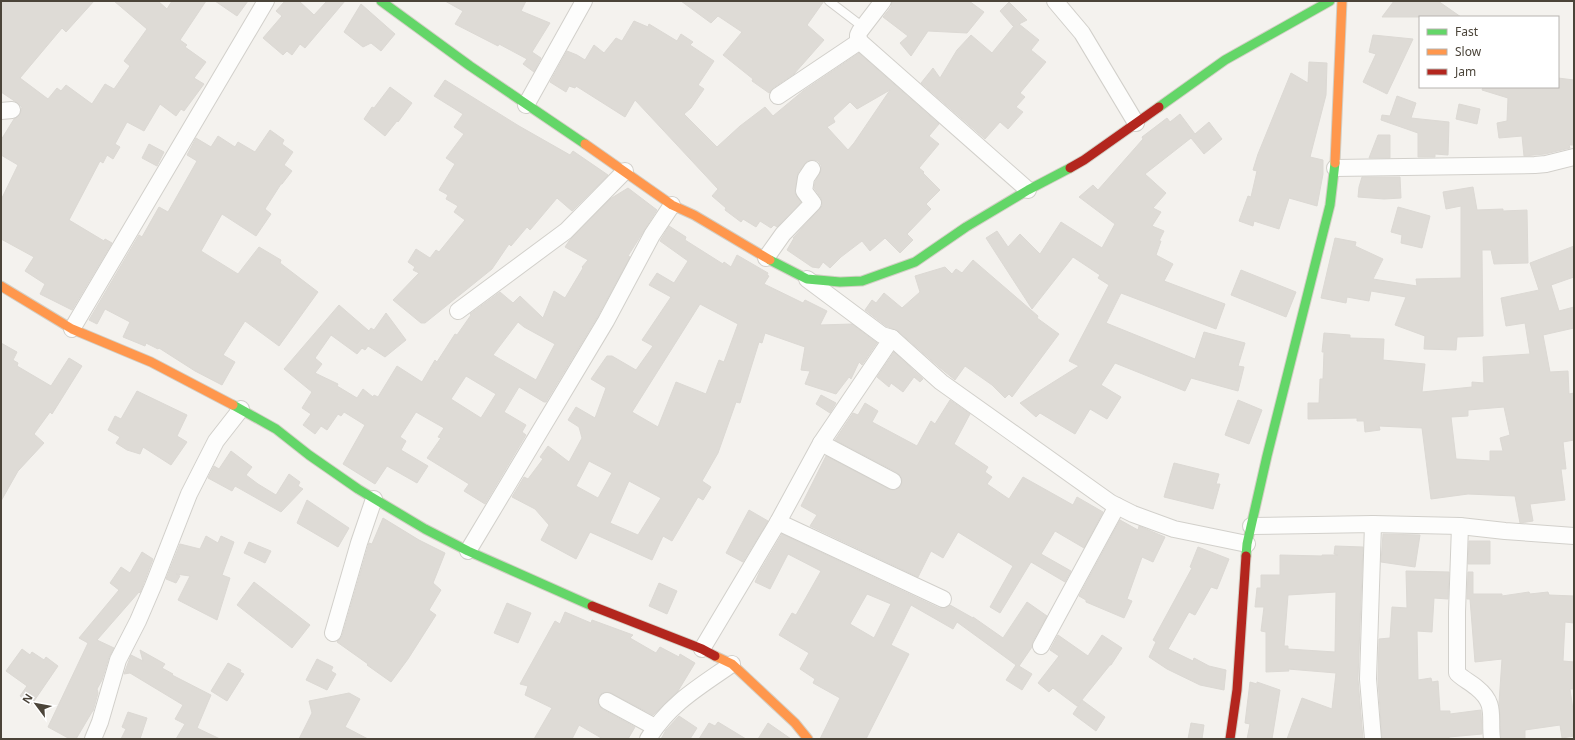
<svg xmlns="http://www.w3.org/2000/svg" width="1575" height="740" font-family="'Noto Sans',sans-serif">
<rect width="100%" height="100%" fill="#f4f2ee"/>
<g fill="#dedbd6" stroke="#dcd9d4" fill-rule="evenodd">
<path d="M1,1h93l-28,31 -4,-4 -42,50 28,21 9,-11 4,3 5,-6 26,19 13,-20 9,5 16,-23 -6,-5 23,-32 -33,-28h44l9,8 5,-8h34l-26,39 7,5 -2,2 21,15 -12,16 10,6 -20,27 -3,-2 -5,7 -16,-12 -16,27 -17,-9 -12,22 5,3 -7,12 -6,-4 -4,8 -3,-2 -31,59 35,21 1,-2 7,4 -40,67 -32,-16 5,-10 -20,-13 9,-14 -33,-18v-39l17,-35 -17,-10v-15l13,-21 6,-5 2,-7 -6,-5 -15,-10z"/>
<path d="M215,1h33l-11,15z"/>
<path d="M285,1h14l15,14 13,-14h18l-40,47 -5,-4 -8,11 -5,-4 -4,4 -20,-17 19,-22 -6,-5z"/>
<path d="M445,1h81l-5,10 29,12 -18,29 9,6 -7,14 -11,-8 4,-5 -28,-15 -1,2 -43,-22 8,-13z"/>
<path d="M681,1h143l-17,24 17,15 -30,34 -21,14 -4,5 -17,-12 1,-2 -30,-24 19,-23 -24,-16 -7,7z"/>
<path d="M892,1h77l15,11 -17,21 -39,-2 -17,25 -11,-13 8,-7 -25,-19 8,-10z"/>
<path d="M1394,1h44l23,16h-79z"/>
<path d="M1009,2l18,18 -8,4 20,16 -8,10 15,12 -26,31 5,4 -9,10 7,5 -15,17 -8,-7 -15,17 -64,-56 12,-15 7,10 17,-28 14,-15 21,18 22,-27h-1l-13,-15z"/>
<path d="M361,4l34,30 -14,17 -10,-8 -8,4 -19,-15z"/>
<path d="M634,21l14,6 1,-3 28,17 4,-7 12,8 -3,3 24,16 -16,24 6,4 -13,19 -7,6 33,33 23,-21 25,-19 8,9 30,-25 56,-38 80,71 -10,12 10,8 -20,24 5,4 -1,1 17,17 -14,14 5,5 -24,25 6,6 -13,13 -15,-15 -15,13 -8,-10 -21,16 -11,11 -7,-6 -4,6 -7,-1 -25,-17 7,-12h-1l29,-32 -1,-8 -7,-10 1,-6 6,-12v-5l-3,-4 -5,-1 -6,1 -9,12 -3,20 6,9 -24,25 -3,-2 -3,3 -11,-7 -4,6 -13,-8 -2,3 -16,-12 1,-2 -14,-12 6,-7 -83,-89 -10,17 -49,-31 -1,2 -6,-2 -3,6 -16,-10 17,-31 10,4 8,5 9,-15 10,8 12,-15 6,3zM890,90l-36,53 -6,7 -21,-23 8,-5 -2,-4 17,-16 7,7z"/>
<path d="M1373,35l40,4 -26,55 -24,-12 13,-28 -7,-2z"/>
<path d="M1309,62l18,1 -1,32 -16,62 13,3v14l-6,32 -28,-8 -10,31 -25,-8 -1,5 -14,-5 9,-25 3,1 6,-26 -4,-1 5,-16 33,-81 17,10z"/>
<path d="M1558,78l16,2v65h-5l1,3 -25,6 -21,2 -2,-20 -23,2 -2,-15 10,-2 1,-23 -26,-8 1,-3h75z"/>
<path d="M445,80l74,46 51,29 3,-4 35,24 -36,36 -15,-13 -27,32 -3,-3 -16,19 -2,-2 -17,25 -67,54h-4l-28,-23 26,-27 -6,-3 2,-3 -7,-5 8,-13 14,9 6,-8 3,2 26,-32 -11,-8 4,-6 -12,-7 2,-4 -9,-5 16,-26 -9,-6 18,-24 -10,-7 9,-13 -29,-18z"/>
<path d="M390,87l22,16 -14,19 -1,-1 -12,15 -21,-17 8,-12 2,1z"/>
<path d="M1397,96l19,7 -5,15 38,4 -1,33 -13,-1v3h-17v-24l-37,-13 1,-5 8,1z"/>
<path d="M1459,104l21,5 -3,15 -21,-5z"/>
<path d="M1180,114l15,20 14,-12 13,17 -18,15 -13,-16 -46,36 21,19 -13,15 8,4 -9,14 12,5 -5,10h2l-5,14 17,9 -9,17 61,23 -9,25 -95,-36 -15,30 89,36 9,-27 41,11 -7,23 6,1 -6,24 -47,-13 -6,13 -70,-28 -14,22 20,12 -14,22 -17,-10 -15,25 -35,-21 -4,4 -16,-14 59,-37 -10,-5 40,-76 -11,-7 2,-3 -27,-18 -41,52 -46,-71 11,-7 11,16 12,-13 20,20 21,-32 41,26 13,-24 -36,-27 14,-12 5,5 45,-51 -1,-2 25,-19 3,4z"/>
<path d="M270,130l14,10 -2,4 11,8 -9,13 8,6 -10,13h-1l-16,25 6,5 -15,22 -34,-22 -21,37 37,23 21,-27 22,13 -1,3 38,29 -39,54 -34,-25 -22,34 12,7 -13,23 -27,-14 -36,-23 -1,1 -12,-6 -1,3 -22,-9 7,-15 -25,-13 -8,15 -8,-4 50,-85 3,2 17,-30 9,5 29,-51 -10,-6 9,-17 15,9 7,-11 17,11 3,-5 17,10z"/>
<path d="M1378,135h12v23h-21z"/>
<path d="M149,144l15,8 -7,14 -15,-8z"/>
<path d="M1362,177h38l1,21 -17,1 -26,-2 1,-10z"/>
<path d="M1473,187l4,23 26,-1v2l24,-1 1,53 -34,1 -3,-14h-9l1,86 -26,1 -1,13 -32,-1 1,-13 -30,-11 11,-28 -35,-6 -2,10 -22,-4 -1,6 -25,-5 14,-60 21,4 -1,4 28,13 -10,20 44,7 -1,-7 45,-1v-72l-15,3 -3,-17z"/>
<path d="M628,188l29,22 -29,46 2,1 -32,59 -52,86h-2l-25,-15 -15,25 22,13 -4,7 4,3 -41,69 -21,-13 5,-7 -42,-26 14,-20 -3,-1 6,-9 -28,-16 -16,25 6,4 -5,9 27,16 -11,17 -30,-17 -12,18 -32,-20 22,-39 -21,-13 -3,4 -3,-2 -11,16 -6,-4 -6,8 -12,-9 8,-11 -9,-6 10,-16 -28,-23 55,-64 30,26 2,-3 3,2 12,-17 20,27 -21,17 -17,-11 -3,4 -3,-2 -5,6 -26,-19 -16,23 7,6 -7,9 23,11 -1,2 20,12 6,-9 10,8 1,-2 4,2 19,-31 25,16 13,-22 2,2 18,-28 2,1 14,-20 -1,-1 30,-22 13,11 7,-7 23,22 11,-27 11,7 18,-30 -1,-1 6,-7 -23,-13 4,-6 41,-42zM518,322l6,5 31,17 -19,36 -43,-25zM466,376l30,18 -15,24 -30,-19z"/>
<path d="M1398,207l32,9 -8,32 -21,-5 1,-8 -11,-3z"/>
<path d="M669,226l17,11 -1,3 38,24 1,-2 7,5 6,-12 31,18 -1,2 2,1 -5,8 39,19 2,-3 22,11 -7,14 32,-1 25,19 -15,22 -3,-3 -8,17 -2,-2 -13,17 -31,-10 5,-13 -9,-1 4,-23 -40,-14 -3,10 -3,-1 -19,61 -4,-1 -18,51 -16,28 9,6 -8,13 -5,-3 -26,44 -9,-5 -11,24 -62,-28 -14,27 -35,-19 8,-15 -14,-16 -23,-12 12,-20 4,2 15,-20 -3,-2 8,-11 21,16 13,-24 -3,-11 -11,-7 8,-13 19,11 11,-30 -15,-9 16,-23h5l24,14 17,-24 -11,-6 29,-43 -22,-12 8,-12 17,10 14,-22 -28,-20zM700,304l38,20 -14,38 -5,-2 -13,34 -30,-12 -18,45 -26,-15zM589,461l23,12 -14,25 -22,-12zM629,481l32,17 -23,37 -28,-12z"/>
<path d="M1574,246v31l-23,8 8,26 15,-4v21l-31,7 7,37 18,-1 1,23 5,-1v47l-11,2 3,27h-5l4,31 -35,4 3,17 -13,2 -5,-27 -47,-2 -37,5 -9,-71 -43,-2 1,4 -15,2 -1,-11h-7v-3l-49,1v-16h11l1,-24h3l1,-27h-2l2,-19 26,2v3l34,1 -1,21 42,4 -3,28 50,-5v-5l12,1 -1,-26 47,-3 -5,-31 -19,3 -5,-28 38,-8 -9,-27zM1504,407l6,28 -10,3 3,13h-13v10l-34,-2 -5,-42 17,-1v-6z"/>
<path d="M973,260l65,56 -1,2 22,16 -47,63 -3,-3 -4,4 -13,-13 -27,-19 -10,14 -16,-13 -41,-36 -12,-5 -21,-16 7,-10 4,3 8,-10 18,15 18,-16 -5,-16 30,-9 7,7 4,-5 6,4z"/>
<path d="M1241,270l55,22 -10,25 -55,-22z"/>
<path d="M1,343l16,9 -4,8 5,3 -1,3 34,20 18,-28 13,8 -30,48 -2,-2 -16,22 10,9 -26,28 -17,30z"/>
<path d="M894,352l29,27 -3,3 -6,-5 -11,15 -12,-9 -2,4 -12,-10z"/>
<path d="M137,391l50,24 -10,21 10,6 -16,23 -28,-18 -3,7 -13,-4 -11,-7 4,-6 -12,-7 7,-14 6,3z"/>
<path d="M821,395l15,8 -6,10 -14,-9z"/>
<path d="M950,400l20,14 -16,30 34,23 -3,5 7,5 -5,7 22,15 14,-22 50,28 4,-8 26,15 -19,36 -29,-17 -14,23 30,17 -6,11 -34,-20 -31,51 -10,-6 23,-41 -55,-34 -15,26 -12,-7 -13,26 -108,-51 7,-11 -16,-9 25,-50 63,33 5,1 7,-4 1,-6 -4,-7 -63,-33 18,-27 5,2 7,-12 13,8 -6,11 45,24 14,-25 4,3z"/>
<path d="M1238,400l24,10 -13,34 -24,-9z"/>
<path d="M231,451l21,16 -6,8 12,9 18,11 13,-21 11,8 -2,4 5,3 -22,23 -46,-26 -3,5 -24,-13 6,-12 5,3z"/>
<path d="M1174,463l45,11 -3,10h4l-7,25 -49,-12z"/>
<path d="M307,500l42,28 -11,19 -41,-24z"/>
<path d="M749,510l19,11 -25,41 -17,-9z"/>
<path d="M383,518l36,22 26,13 -12,30 8,7 -12,20 7,5 -28,44 -17,23 -24,-17 1,-1 -31,-22 5,-6 27,-93 3,1z"/>
<path d="M1120,520l18,10 1,-4 26,11 -12,25 -11,-5 -15,42 5,2 -8,17 -38,-16v-2l-7,-4z"/>
<path d="M782,534l157,74h5l6,-3 23,13v-1l30,21 24,-36 20,14 -14,25 -1,6 -13,19 13,8 -10,16 -16,-10 10,-15 -59,-43 -4,7 -42,-24 -20,40 18,9 -43,85h-46l20,-41 -27,-15 2,-4 -15,-10 9,-16 -30,-18 13,-22 4,2 25,-44 -33,-17 -18,35 -15,-7 5,-11zM867,594l24,10 -17,34 -24,-14z"/>
<path d="M1383,534l37,1 -5,32 -34,-5z"/>
<path d="M206,536l12,7 3,-7 13,6 -12,33 8,3 -13,42 -39,-20 12,-24 -14,-2 4,2 -4,7 -10,-4 14,-35 20,5z"/>
<path d="M1469,541h21v23h-22z"/>
<path d="M249,542l22,9 -6,12 -21,-10z"/>
<path d="M1335,546l28,1 -5,132 5,60h-76l15,-41 30,11 4,-36 -48,-4 1,2 -23,1v-40l-5,-1 3,-24h-9l2,-19h4v-13h19v-20l42,1v-1h16l-4,-1zM1336,592l-1,60 -47,-3v-3h-4l4,-51z"/>
<path d="M1198,547l31,12 -12,30 -6,-2 -16,28 -6,-3 -21,37 25,12 1,-3 15,8 17,4 -2,20 -24,-5 -33,-16 -18,-12 7,-15 -3,-2 39,-72 -2,-1z"/>
<path d="M142,552l11,7 -13,34 -1,-1 -42,48 17,8 -5,9 -7,23 -5,9 1,4 -5,18 -1,1 -16,27h-6l-22,-12 40,-84 -9,-5 40,-48 -9,-7 11,-16 9,6z"/>
<path d="M1406,571l43,1 -1,27 -14,-1 -2,34 -15,-1 1,49 13,-2 1,4 6,-1 2,30h10v3l31,-4 1,24 -33,3v2h-67l-4,-60 1,-40 11,-1 2,-31 15,1z"/>
<path d="M1468,572h5v22h29v2l27,-4 1,2 18,-2 1,3 25,1v27l-9,-1 -2,39 11,1v27h-4l4,28v19l-12,2 -2,-13 -35,5v9h-24l-2,-36 3,-44 -27,3 -5,-63h-3z"/>
<path d="M254,582l56,43 -18,23 -55,-43z"/>
<path d="M659,583l18,8 -10,23 -18,-8z"/>
<path d="M507,603l24,10 -13,30 -24,-10z"/>
<path d="M565,612l26,11 1,-3 41,15 -3,3 26,15 4,-6 19,10 1,-3 15,9 -17,28 -25,24 -42,-22h-9l-3,3 -1,6 4,7 33,18 -7,12h-25l-24,-14 -7,14h-38l18,-31 -27,-13 3,-9 -8,-2 35,-63 5,3z"/>
<path d="M1058,635l30,21 14,-21 20,13 -11,17h-1l-33,41 -24,-18 -4,4 -11,-9 21,-27 -9,-6z"/>
<path d="M22,649l8,6 2,-3 12,8 2,-3 12,9 -26,38 -12,-8 7,-10 -21,-15z"/>
<path d="M140,650l25,14 -3,4 11,6 -1,1 39,20 -14,33 23,11h-44l9,-15 -10,-5 8,-14 -53,-32 -6,1 7,-19 12,6z"/>
<path d="M317,659l16,8 -2,4 5,3 -9,16 -21,-10z"/>
<path d="M228,663l13,7 -1,2 4,2 -17,27 -16,-10z"/>
<path d="M1250,682l7,2v-2l23,8 -8,49h-25l3,-15 -5,-1z"/>
<path d="M349,693l11,6 -15,28 23,12h-69l13,-26 -3,-12z"/>
<path d="M1082,700l23,17 -9,14 -23,-17z"/>
<path d="M128,712l19,6 -7,21h-19l5,-10 -4,-2z"/>
<path d="M679,716l18,12 -7,11h-29l5,-9z"/>
<path d="M718,722l28,17h-47l10,-16 6,3z"/>
<path d="M768,723l23,16h-33z"/>
<path d="M1191,723l13,2 -2,14h-14z"/>
</g>
<g fill="none" stroke-linecap="round" stroke-linejoin="round">
<defs>
<path id="lane" d="M829,1l34,26"/>
<g id="street">
<path d="M883,1l-23,30 -2,4v5l170,150"/>
<path d="M1055,1l27,32 54,90"/>
<path d="M778,96l82,-55"/>
<path d="M526,105l58,-104"/>
<path d="M1,111l11,-1"/>
<path d="M1335,168l200,-3 11,-1 28,-7"/>
<path d="M766,258l17,-24 30,-31 -9,-12 2,-13 6,-9"/>
<path d="M807,279l75,56 10,3 49,44 170,121 22,11 41,15 73,15"/>
<path d="M458,311l108,-80 59,-60"/>
<path d="M72,329l194,-328"/>
<path d="M821,443l72,38"/>
<path d="M778,522l165,77"/>
<path d="M1251,526l122,-2 87,2 45,5 69,5"/>
<path d="M1460,526l-3,86v61c6,6 13,9 20,15 20,16 12,29 15,51"/>
<path d="M468,551l138,-230 46,-86 20,-30"/>
<path d="M333,633l26,-90 15,-44"/>
<path d="M1041,646l76,-140"/>
<path d="M702,649l76,-127 43,-79 71,-105"/>
<path d="M607,701l48,26"/>
<path d="M93,739l7,-17 18,-62 20,-39 15,-35 36,-92 27,-53 25,-32"/>
<path d="M648,739c21,-35 51,-52 84,-75"/>
<path d="M1373,739l-5,-60 5,-155"/>
</g>
<g id="fast">
<path d="M381,1l89,65 115,78"/>
<path d="M1159,107l66,-47 105,-59"/>
<path d="M770,260l37,19 33,3 22,-1 53,-19 51,-35 62,-37 42,-22"/>
<path d="M233,405l43,24 33,26 49,34 67,40 43,22 124,55"/>
<path d="M1246,556l1,-12 20,-88 63,-251 5,-42"/>
</g>
<g id="slow">
<path d="M585,144l87,61 22,10 76,45"/>
<path d="M1335,163l7,-162"/>
<path d="M1,286l71,43 79,33 82,43"/>
<path d="M715,656l17,8 63,59 13,16"/>
</g>
<g id="jam">
<path d="M1070,168l14,-8 75,-53"/>
<path d="M592,606l110,43 13,7"/>
<path d="M1230,739l7,-49 9,-134"/>
</g>
</defs>
<use href="#lane" stroke="#d2d0cb" stroke-width="10"/>
<use href="#street" stroke="#d2d0cb" stroke-width="18"/>
<use href="#fast" stroke="#d3cfc5" stroke-width="11"/>
<use href="#slow" stroke="#d3cfc5" stroke-width="11"/>
<use href="#jam" stroke="#d3cfc5" stroke-width="11"/>
<use href="#lane" stroke="#fdfdfc" stroke-width="8"/>
<use href="#street" stroke="#fdfdfc" stroke-width="16"/>
<use href="#fast" stroke="#63d668" stroke-width="9"/>
<use href="#slow" stroke="#ff974d" stroke-width="9"/>
<use href="#jam" stroke="#b3261e" stroke-width="9"/>
</g>
<rect width="1575" height="740" fill="none" stroke="#4b4439" stroke-width="4"/>
<rect x="1419" y="16" width="140" height="72" fill="#ffffff" stroke="#b7b4b0"/>
<rect x="1427" y="29" width="20" height="6" fill="#63d668" stroke="#b7b4b0"/>
<text x="1455" y="36" font-size="12" fill="#4b4439">Fast</text>
<rect x="1427" y="49" width="20" height="6" fill="#ff974d" stroke="#b7b4b0"/>
<text x="1455" y="56" font-size="12" fill="#4b4439">Slow</text>
<rect x="1427" y="69" width="20" height="6" fill="#b3261e" stroke="#b7b4b0"/>
<text x="1455" y="76" font-size="12" fill="#4b4439">Jam</text>
<g transform="translate(36 704) rotate(302)" stroke="#ffffff" stroke-width="3" paint-order="stroke">
<path d="M0-3L7 15L0 10L-7 15Z" fill="#4b4439"/>
<text y="-6" font-size="11" font-weight="bold" text-anchor="middle" fill="#4b4439">N</text>
</g>
</svg>
